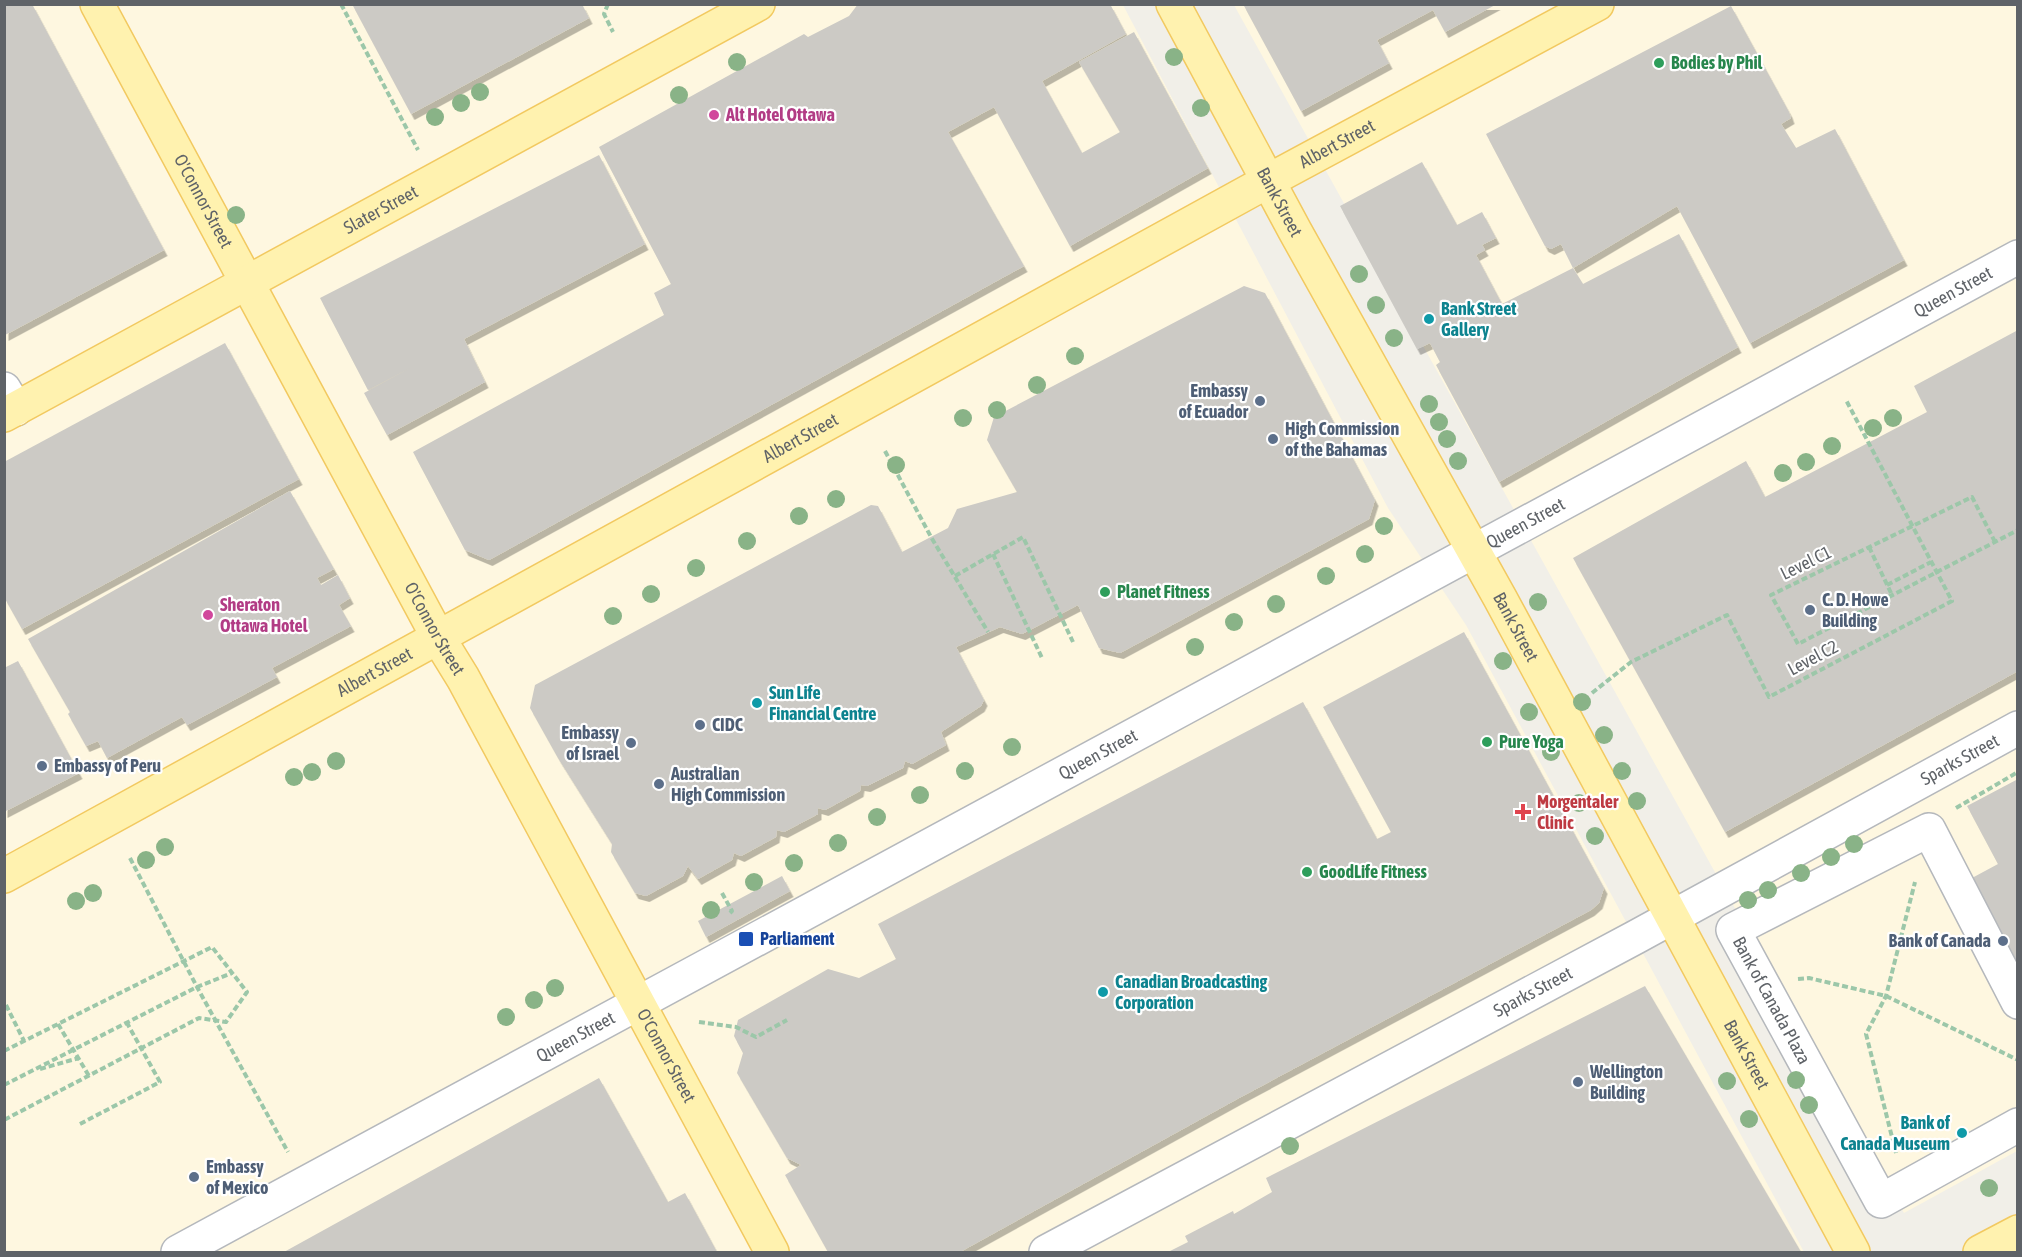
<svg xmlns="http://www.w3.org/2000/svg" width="2022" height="1257" font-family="'Asap Condensed',sans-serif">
<defs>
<filter id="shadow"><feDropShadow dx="3.5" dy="6" stdDeviation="0" flood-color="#0004"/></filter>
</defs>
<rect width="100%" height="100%" fill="#f1efe8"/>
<g fill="#fef7e0">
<path d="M5,4l1118,1 265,503 78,117 338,627h-1799z"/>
<path d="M1234,5h783v1146l-113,62z"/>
</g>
<g fill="#cccac5" filter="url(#shadow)">
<path d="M5,4h27l132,246 -159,85z"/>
<path d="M352,4h230l7,14 -178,96z"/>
<path d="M858,4h252l16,30 -84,47 40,72 38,-21 -41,-70 55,-30 74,136 -138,78 -76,-139 -46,25 76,134 -535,294 -24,-10 -52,-98 251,-137 -10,-22 17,-9 -72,-137 205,-113 4,3 41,-21z"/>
<path d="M1243,4h254l-52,28 -12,-22 -56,30 12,23 -88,48z"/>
<path d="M1731,6l58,106 2,6 -10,6 15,24 39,-19 69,131 -154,83 -73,-137 -104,62 -12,-24 -10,5 -6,-3 -59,-112z"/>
<path d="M599,155l46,89 -181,95 21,43 -98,53 -23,-42 48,-26 -44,23 -48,-92z"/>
<path d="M1422,162l35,63 25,-13 14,26 -14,7 3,5 -9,5 26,49 71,-36 10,16 96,-50 59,113 -239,135 -63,-117 4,-3 -10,-19 -13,6 -77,-143z"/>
<path d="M1244,286l21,7 110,207 -6,19 -249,134 -21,-5 -21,-43 -56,29 -22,-7 -44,20 28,53 -3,6 -40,26 5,13 -34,19 -7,-3 -2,7 -36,18 -6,-1 -1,6 -35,19 -7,-2v6l-34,18 -7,-2 -1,7 -35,19 -7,-3 -2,7 -34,19 -10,-13 -5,10 -37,20 -11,-3 -24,-41 1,-8 -54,-86 -28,-50 5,-23 336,-180 7,1 24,46 46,-24 9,-19 60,-17 -30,-52 7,-23z"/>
<path d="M2018,330v341l-293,161 -152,-274 173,-97 19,36 162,-85 -13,-26z"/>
<path d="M225,343l74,136 -277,150 -18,-32v-135z"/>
<path d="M290,491l44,78 -17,9 4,7 17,-10 12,23 -11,7 12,21 -79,42 5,9 -90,48 -5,-8 -75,41 -9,-17 -12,5 -18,-32 2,-2 -42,-73z"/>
<path d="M1464,632l140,256 -5,15 -8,7 -352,188 -279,154h-132l-43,-77 16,-10 -14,-7 -50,-85 6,-20 -9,-17 4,-16 90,-51 31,9 37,-19 -18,-35 425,-222 74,137 14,-7 -68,-125z"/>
<path d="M18,661l61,112 -75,39v-144z"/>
<path d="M2018,779v217l-59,-111 39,-21 -31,-58z"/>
<path d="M782,876l8,15 -84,46 -8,-16z"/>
<path d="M1645,986l156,266h-633l20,-10 -3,-6 48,-25 1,3 38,-22 -6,-14z"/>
<path d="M599,1078l69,124 17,-9 32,59h-433z"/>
</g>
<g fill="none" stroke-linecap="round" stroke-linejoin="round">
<defs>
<g id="minor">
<path d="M4,389l12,20"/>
<path id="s1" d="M2018,1002l-89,-172 -196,100 148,271 137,-76"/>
<path id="s2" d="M178,1252l1840,-995"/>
<path id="s3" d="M1046,1252l590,-315 382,-209"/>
</g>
<g id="major">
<path id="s4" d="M97,4l342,635 24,39 309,574"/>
<path id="s5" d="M1173,4l122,227 205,367 353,654"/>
<path id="s6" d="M4,415l754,-411"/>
<path id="s7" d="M4,876l1264,-695 329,-177"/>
<path d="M1980,1252l38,-20"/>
</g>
</defs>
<use href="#minor" stroke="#b5b8bc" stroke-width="36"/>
<use href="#major" stroke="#f2c960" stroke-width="36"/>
<g stroke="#9cc7a9" stroke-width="4" stroke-dasharray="6 3" stroke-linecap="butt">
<path d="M341,4l77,146"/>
<path d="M608,4l-4,10 9,18"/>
<path d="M885,451l46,86 57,95"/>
<path d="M1995,542l-23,-45 -201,98 27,49 220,-114"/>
<path d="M1869,547l23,48"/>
<path d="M993,554l49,104"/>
<path d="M955,576l68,-39 50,105"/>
<path d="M1887,585l44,-23"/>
<path d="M1592,693l39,-31 96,-47 42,82 183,-96 -106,-201"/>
<path d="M1956,808l62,-36"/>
<path d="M130,858l67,129 91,165"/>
<path d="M722,893l10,18 -2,2"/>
<path d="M1798,979l11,-1 77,18 132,64"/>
<path d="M6,1005l18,36"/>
<path d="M699,1022l37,5 20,10 31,-17"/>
<path d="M58,1024l31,52"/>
<path d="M4,1051l208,-104 35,45 -21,30 -27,-4 -195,102"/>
<path d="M40,1069l39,-11"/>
<path d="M4,1085l193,-98 35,-14"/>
<path d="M80,1124l80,-42 -33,-59"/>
<path d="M1896,1153l-30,-119 20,-38 29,-114"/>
</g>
<use href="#minor" stroke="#fff" stroke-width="33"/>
<use href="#major" stroke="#fff2af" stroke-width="33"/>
</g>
<g fill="#89b387">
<circle cx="1174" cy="57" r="9"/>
<circle cx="737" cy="62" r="9"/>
<circle cx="480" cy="92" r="9"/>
<circle cx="679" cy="95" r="9"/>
<circle cx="461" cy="103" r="9"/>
<circle cx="1201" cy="108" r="9"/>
<circle cx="435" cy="117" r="9"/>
<circle cx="236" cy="215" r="9"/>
<circle cx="1359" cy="274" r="9"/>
<circle cx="1376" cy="305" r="9"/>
<circle cx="1394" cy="338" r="9"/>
<circle cx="1075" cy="356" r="9"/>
<circle cx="1037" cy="385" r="9"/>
<circle cx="1429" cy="404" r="9"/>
<circle cx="997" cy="410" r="9"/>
<circle cx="963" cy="418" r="9"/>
<circle cx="1893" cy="418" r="9"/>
<circle cx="1439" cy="422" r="9"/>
<circle cx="1873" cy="428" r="9"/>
<circle cx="1447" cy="439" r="9"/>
<circle cx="1832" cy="446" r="9"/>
<circle cx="1458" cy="461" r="9"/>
<circle cx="1806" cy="462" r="9"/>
<circle cx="896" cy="465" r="9"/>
<circle cx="1783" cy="473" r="9"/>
<circle cx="836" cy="499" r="9"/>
<circle cx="799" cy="516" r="9"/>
<circle cx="1384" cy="526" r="9"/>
<circle cx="747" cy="541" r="9"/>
<circle cx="1365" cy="554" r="9"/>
<circle cx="696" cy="568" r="9"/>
<circle cx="1326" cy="576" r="9"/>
<circle cx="651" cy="594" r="9"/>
<circle cx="1538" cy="602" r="9"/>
<circle cx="1276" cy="604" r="9"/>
<circle cx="613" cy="616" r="9"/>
<circle cx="1234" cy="622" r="9"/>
<circle cx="1195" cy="647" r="9"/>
<circle cx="1503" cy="661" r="9"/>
<circle cx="1582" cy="702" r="9"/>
<circle cx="1529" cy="712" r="9"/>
<circle cx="1604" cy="735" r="9"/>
<circle cx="1012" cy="747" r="9"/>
<circle cx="1551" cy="752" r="9"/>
<circle cx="336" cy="761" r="9"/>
<circle cx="965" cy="771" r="9"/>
<circle cx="1622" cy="771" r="9"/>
<circle cx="312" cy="772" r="9"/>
<circle cx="294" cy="777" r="9"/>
<circle cx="920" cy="795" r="9"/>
<circle cx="1637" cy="801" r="9"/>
<circle cx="1579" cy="803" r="9"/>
<circle cx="877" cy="817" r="9"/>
<circle cx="1595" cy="836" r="9"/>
<circle cx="838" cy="843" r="9"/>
<circle cx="1854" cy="844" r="9"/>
<circle cx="165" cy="847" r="9"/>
<circle cx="1831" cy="857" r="9"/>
<circle cx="146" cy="860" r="9"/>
<circle cx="794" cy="863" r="9"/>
<circle cx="1801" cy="873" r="9"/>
<circle cx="754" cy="882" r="9"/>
<circle cx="1768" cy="890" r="9"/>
<circle cx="93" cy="893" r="9"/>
<circle cx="1748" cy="900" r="9"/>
<circle cx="76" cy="901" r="9"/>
<circle cx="711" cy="910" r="9"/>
<circle cx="555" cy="988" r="9"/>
<circle cx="534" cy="1000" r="9"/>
<circle cx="506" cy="1017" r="9"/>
<circle cx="1796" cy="1080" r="9"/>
<circle cx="1727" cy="1081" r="9"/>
<circle cx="1809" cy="1105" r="9"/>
<circle cx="1749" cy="1119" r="9"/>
<circle cx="1290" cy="1146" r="9"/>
<circle cx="1989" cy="1188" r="9"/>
</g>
<g fill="#2e9e5b" stroke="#fff" stroke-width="2">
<circle cx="1659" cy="63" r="6"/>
<circle cx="1105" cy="592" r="6"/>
<circle cx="1487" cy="742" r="6"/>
<circle cx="1307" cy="872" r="6"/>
</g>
<g fill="#d1479c" stroke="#fff" stroke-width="2">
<circle cx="714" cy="115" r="6"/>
<circle cx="208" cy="615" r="6"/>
</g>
<g fill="#0f9aa8" stroke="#fff" stroke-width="2">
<circle cx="1429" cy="319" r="6"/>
<circle cx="757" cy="703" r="6"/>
<circle cx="1103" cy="992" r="6"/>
<circle cx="1962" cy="1133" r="6"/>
</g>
<g fill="#5c6f8a" stroke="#fff" stroke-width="2">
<circle cx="1260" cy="401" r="6"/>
<circle cx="1273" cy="439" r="6"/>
<circle cx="1810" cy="610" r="6"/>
<circle cx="700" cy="725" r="6"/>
<circle cx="631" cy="743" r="6"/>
<circle cx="42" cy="766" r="6"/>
<circle cx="659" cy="784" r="6"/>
<circle cx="2003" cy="941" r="6"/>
<circle cx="1578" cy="1082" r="6"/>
<circle cx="194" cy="1177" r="6"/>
</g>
<path fill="#e0444e" stroke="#fff" stroke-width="2" d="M1520 803h6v6h6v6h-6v6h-6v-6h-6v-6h6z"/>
<rect fill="#1a4fb4" stroke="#fff" stroke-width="2" x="738" y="931" width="16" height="16" rx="3"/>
<g text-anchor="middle" stroke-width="4.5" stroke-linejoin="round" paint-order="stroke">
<g font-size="18" font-weight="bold" fill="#27864d" stroke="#fff" text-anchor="start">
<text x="1671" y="69">Bodies by Phil</text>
<text x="1117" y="598">Planet Fitness</text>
<text x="1499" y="748">Pure Yoga</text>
<text x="1319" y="878">GoodLife Fitness</text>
</g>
<g font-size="18" font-weight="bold" fill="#b23c85" stroke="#fff" text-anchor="start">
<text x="726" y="121">Alt Hotel Ottawa</text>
<text x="220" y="611">Sheraton<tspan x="220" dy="21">Ottawa Hotel</tspan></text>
</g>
<g font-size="18" fill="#5f6368" stroke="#fff">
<text dy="6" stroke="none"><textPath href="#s7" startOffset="1521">Albert Street</textPath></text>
<text dy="6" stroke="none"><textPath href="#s4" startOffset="224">O'Connor Street</textPath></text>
<text dy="6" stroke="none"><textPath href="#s5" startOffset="225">Bank Street</textPath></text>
<text dy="6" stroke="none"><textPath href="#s6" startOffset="429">Slater Street</textPath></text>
<text dy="6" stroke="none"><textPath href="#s2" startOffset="2018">Queen Street</textPath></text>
<text dy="6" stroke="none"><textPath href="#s7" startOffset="909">Albert Street</textPath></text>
<text dy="6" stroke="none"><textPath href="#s2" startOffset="1532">Queen Street</textPath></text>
<text transform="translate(1806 563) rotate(-26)" y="6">Level C1</text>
<text dy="6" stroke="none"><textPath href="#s5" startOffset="711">Bank Street</textPath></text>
<text dy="6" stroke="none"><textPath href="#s4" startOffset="710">O'Connor Street</textPath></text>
<text transform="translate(1813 658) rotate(-28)" y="6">Level C2</text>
<text dy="6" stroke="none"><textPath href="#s7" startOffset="423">Albert Street</textPath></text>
<text dy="6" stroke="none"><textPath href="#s2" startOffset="1046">Queen Street</textPath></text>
<text dy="6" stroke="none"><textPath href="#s3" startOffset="1038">Sparks Street</textPath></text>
<text dy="6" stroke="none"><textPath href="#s3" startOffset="552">Sparks Street</textPath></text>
<text dy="6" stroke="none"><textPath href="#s1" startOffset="494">Bank of Canada Plaza</textPath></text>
<text dy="6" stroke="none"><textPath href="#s2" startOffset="452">Queen Street</textPath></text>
<text dy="6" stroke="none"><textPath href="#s5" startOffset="1197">Bank Street</textPath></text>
<text dy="6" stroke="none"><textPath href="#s4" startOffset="1196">O'Connor Street</textPath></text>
</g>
<g font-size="18" font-weight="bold" fill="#0d838f" stroke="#fff" text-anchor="start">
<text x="1441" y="315">Bank Street<tspan x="1441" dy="21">Gallery</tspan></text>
<text x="769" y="699">Sun Life<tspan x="769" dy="21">Financial Centre</tspan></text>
<text x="1115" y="988">Canadian Broadcasting<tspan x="1115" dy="21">Corporation</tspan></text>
<text x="1950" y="1129" text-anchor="end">Bank of<tspan x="1950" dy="21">Canada Museum</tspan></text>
</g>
<g font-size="18" font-weight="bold" fill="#4e5e75" stroke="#fff" text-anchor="start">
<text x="1248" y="397" text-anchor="end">Embassy<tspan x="1248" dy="21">of Ecuador</tspan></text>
<text x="1285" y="435">High Commission<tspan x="1285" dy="21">of the Bahamas</tspan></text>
<text x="1822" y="606">C. D. Howe<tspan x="1822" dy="21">Building</tspan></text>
<text x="712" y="731">CIDC</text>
<text x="619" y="739" text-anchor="end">Embassy<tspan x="619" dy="21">of Israel</tspan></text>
<text x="54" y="772">Embassy of Peru</text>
<text x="671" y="780">Australian<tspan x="671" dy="21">High Commission</tspan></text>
<text x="1991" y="947" text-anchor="end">Bank of Canada</text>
<text x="1590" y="1078">Wellington<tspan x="1590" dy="21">Building</tspan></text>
<text x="206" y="1173">Embassy<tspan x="206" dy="21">of Mexico</tspan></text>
</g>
<g font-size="18" font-weight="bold" fill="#be3a42" stroke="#fff" text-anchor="start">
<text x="1537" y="808">Morgentaler<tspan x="1537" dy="21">Clinic</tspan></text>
</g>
<g font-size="18" font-weight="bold" fill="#164399" stroke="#fff" text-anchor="start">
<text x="760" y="945">Parliament</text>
</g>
</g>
<rect width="2022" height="1257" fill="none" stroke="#5f6368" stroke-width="12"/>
</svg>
